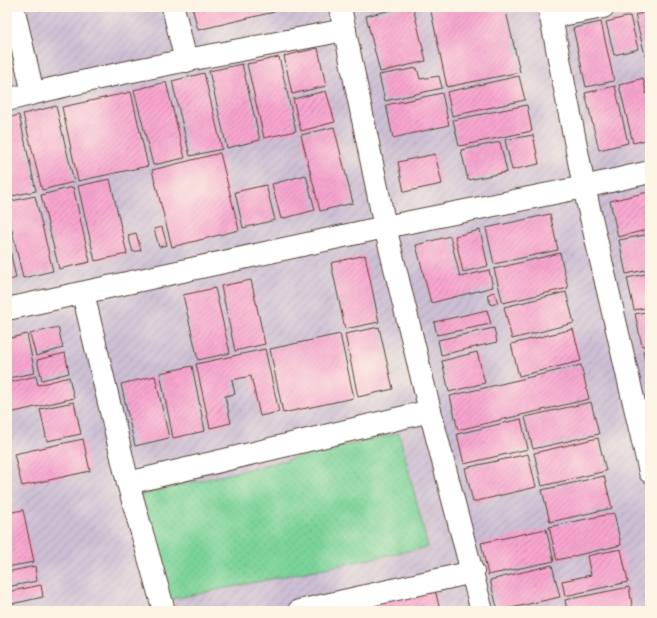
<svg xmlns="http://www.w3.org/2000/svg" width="657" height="618" font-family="'Libre Caslon Text',serif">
<defs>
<pattern id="industrial-furrows" width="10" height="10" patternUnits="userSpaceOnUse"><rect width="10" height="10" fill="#ccbed3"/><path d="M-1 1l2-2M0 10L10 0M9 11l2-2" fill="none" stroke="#b0a3b5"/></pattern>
<pattern id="park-dots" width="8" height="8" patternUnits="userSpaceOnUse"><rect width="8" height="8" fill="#7ad399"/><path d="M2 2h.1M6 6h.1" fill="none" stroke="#6ab583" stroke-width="1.8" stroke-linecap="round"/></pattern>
<pattern id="building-hatch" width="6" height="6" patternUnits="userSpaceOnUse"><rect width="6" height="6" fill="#f8a6cf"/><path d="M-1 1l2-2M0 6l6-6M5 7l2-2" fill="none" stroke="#ca87a7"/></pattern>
</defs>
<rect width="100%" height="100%" fill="#fcf5e5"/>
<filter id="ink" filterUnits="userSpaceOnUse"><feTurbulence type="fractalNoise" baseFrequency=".025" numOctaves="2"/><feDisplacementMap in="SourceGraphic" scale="8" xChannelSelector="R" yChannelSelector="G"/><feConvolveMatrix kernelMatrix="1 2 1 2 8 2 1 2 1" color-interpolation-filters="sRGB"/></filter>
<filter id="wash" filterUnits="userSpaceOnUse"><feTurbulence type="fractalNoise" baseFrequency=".012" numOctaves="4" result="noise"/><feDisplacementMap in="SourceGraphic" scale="16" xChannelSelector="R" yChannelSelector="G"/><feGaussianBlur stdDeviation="0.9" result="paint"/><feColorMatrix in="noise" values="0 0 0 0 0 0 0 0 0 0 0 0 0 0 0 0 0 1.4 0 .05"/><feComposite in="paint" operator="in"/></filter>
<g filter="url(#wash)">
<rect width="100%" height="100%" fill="#f5e5ca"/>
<rect fill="url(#industrial-furrows)" x="7" y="7" width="643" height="604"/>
<path fill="url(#park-dots)" stroke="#5a7e5c" d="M399,433l29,114 -260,53 -28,-105z"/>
<g id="blocks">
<g fill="url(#building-hatch)">
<path d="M192,7h81l1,5 -76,18z"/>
<path d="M404,7h9l13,54 -46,11 -14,-56z"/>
<path d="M430,7h75l15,65 -73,15z"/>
<path d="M650,11v60h-1l-14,-56z"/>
<path d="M630,16l8,33 -24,6 -8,-33z"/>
<path d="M601,22l13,59 -28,6 -13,-59z"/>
<path d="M318,48l8,38 -34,8 -8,-38z"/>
<path d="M279,57l17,74 -32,7 -17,-74z"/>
<path d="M242,64l18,76 -33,8 -18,-77z"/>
<path d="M417,68l3,11 19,-3 3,12 -57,13 -6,-26z"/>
<path d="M204,73l18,76 -32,7 -18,-75z"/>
<path d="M519,76l6,24 -73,16 -5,-24z"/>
<path d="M643,78l7,30v31l-17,4 -14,-58z"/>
<path d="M166,82l19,76 -32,7 -19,-75z"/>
<path d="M615,86l13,57 -29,7 -14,-57z"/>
<path d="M326,91l9,31 -34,9 -8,-32z"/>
<path d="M131,92l17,74 -70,15 -16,-74z"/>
<path d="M442,93l7,32 -56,13 -7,-33z"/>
<path d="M527,105l5,26 -73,15 -6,-26z"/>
<path d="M56,106l18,76 -32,8 -19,-76z"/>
<path d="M19,115l17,76 -29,6v-79z"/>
<path d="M334,127l19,76 -33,8 -19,-76z"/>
<path d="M533,135l6,29 -27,6 -7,-30z"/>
<path d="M500,142l7,30 -39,8 -7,-30z"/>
<path d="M220,153l19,77 -67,17 -20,-77z"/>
<path d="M435,154l7,30 -38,8 -6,-30z"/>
<path d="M306,175l9,35 -34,9 -9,-35z"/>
<path d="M110,179l17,75 -32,7 -17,-75z"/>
<path d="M266,185l9,35 -32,8 -8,-36z"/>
<path d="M73,187l17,75 -31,7 -18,-74z"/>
<path d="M648,192l2,9v28l-32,8 -8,-36z"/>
<path d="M35,196l18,75 -30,7 -16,-69v-7z"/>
<path d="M550,214l8,36 -64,14 -8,-36z"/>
<path d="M162,227l5,18 -8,2 -5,-18z"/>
<path d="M480,230l8,36 -25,6 -8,-36z"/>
<path d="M136,233l5,17 -8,2 -5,-17z"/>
<path d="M650,234v35l-24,5 -7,-34z"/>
<path d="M450,236l10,41 29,-7 4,17 -62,16 -15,-58z"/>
<path d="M9,245l7,33 -9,3v-35z"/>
<path d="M560,253l8,35 -65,15 -9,-34z"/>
<path d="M365,255l14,67 -34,7 -14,-66z"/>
<path d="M650,273v34l-16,3 -7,-32z"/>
<path d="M251,280l14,64 -30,7 -14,-65z"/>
<path d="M215,288l15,65 -32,7 -15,-65z"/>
<path d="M494,292l4,11 -7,2 -4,-10z"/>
<path d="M566,292l8,31 -62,16 -8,-32z"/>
<path d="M487,310l4,14 -54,11 -3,-13z"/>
<path d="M650,311v34l-8,1 -7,-32z"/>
<path d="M58,327l5,21 -27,8 -6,-22z"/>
<path d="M379,327l14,62 -35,8 -13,-63z"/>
<path d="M494,328l3,14 -56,13 -3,-15z"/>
<path d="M573,329l8,32 -62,15 -8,-32z"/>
<path d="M27,334l8,39 -28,5v-39z"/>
<path d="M340,334l14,64 -71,15 -13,-64z"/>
<path d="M265,349l14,63 -19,4 -9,-40 -19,4 3,14 -10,2 6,27 -21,5 -14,-64z"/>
<path d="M650,350v30h-1l-6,-29z"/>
<path d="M477,352l8,31 -36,9 -7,-31z"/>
<path d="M65,353l4,20 -27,7 -5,-20z"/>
<path d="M581,365l8,34 -131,31 -8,-34z"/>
<path d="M192,366l13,65 -32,7 -13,-65z"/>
<path d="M36,376l2,9 31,-8 5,21 -64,15 -3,-13v-17z"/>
<path d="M155,376l14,62 -34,8 -14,-62z"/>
<path d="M74,402l7,32 -34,7 -7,-32z"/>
<path d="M591,402l8,32 -66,15 -8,-32z"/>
<path d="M521,419l7,30 -64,15 -7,-30z"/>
<path d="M598,438l8,33 -64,15 -8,-33z"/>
<path d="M83,439l7,32 -68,15 -8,-32z"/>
<path d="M528,454l8,33 -63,15 -8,-34z"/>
<path d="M604,476l8,32 -62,14 -8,-32z"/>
<path d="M23,510l11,52 -27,5v-54z"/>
<path d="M614,513l7,32 -64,15 -8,-33z"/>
<path d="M546,529l8,32 -66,14 -7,-32z"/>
<path d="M621,549l7,33 -63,14 -3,-15 29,-6 -4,-19z"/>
<path d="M552,565l8,32 -62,14 -8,-31z"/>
<path d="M35,566l2,15 -30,6v-15z"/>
<path d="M41,585l2,12 -36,8v-13z"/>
<path d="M629,587l4,24h-66l-2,-11z"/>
<path d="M435,589l5,22h-74l-1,-6z"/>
</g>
</g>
</g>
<g filter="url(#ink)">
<use href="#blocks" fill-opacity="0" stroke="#574638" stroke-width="1"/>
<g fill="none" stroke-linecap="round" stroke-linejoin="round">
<defs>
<g id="street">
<path d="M13,7l20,86"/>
<path d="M173,7l13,54"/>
<path d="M340,7l45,220 45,184 52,200"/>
<path d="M549,7l35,180 66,285"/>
<path d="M551,17l52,-10"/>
<path d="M7,100c111,-29 225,-48 338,-70"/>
<path d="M83,293l45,190 36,128"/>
<path d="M7,309l378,-82 199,-40 66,-15"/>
<path d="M128,483l302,-72"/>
<path d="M299,611l174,-39"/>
</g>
</defs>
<use href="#street" stroke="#574638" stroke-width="24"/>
<use href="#street" stroke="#fff" stroke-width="22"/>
</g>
</g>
<rect width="657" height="618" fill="none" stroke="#fcf5e5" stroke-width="24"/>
</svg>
